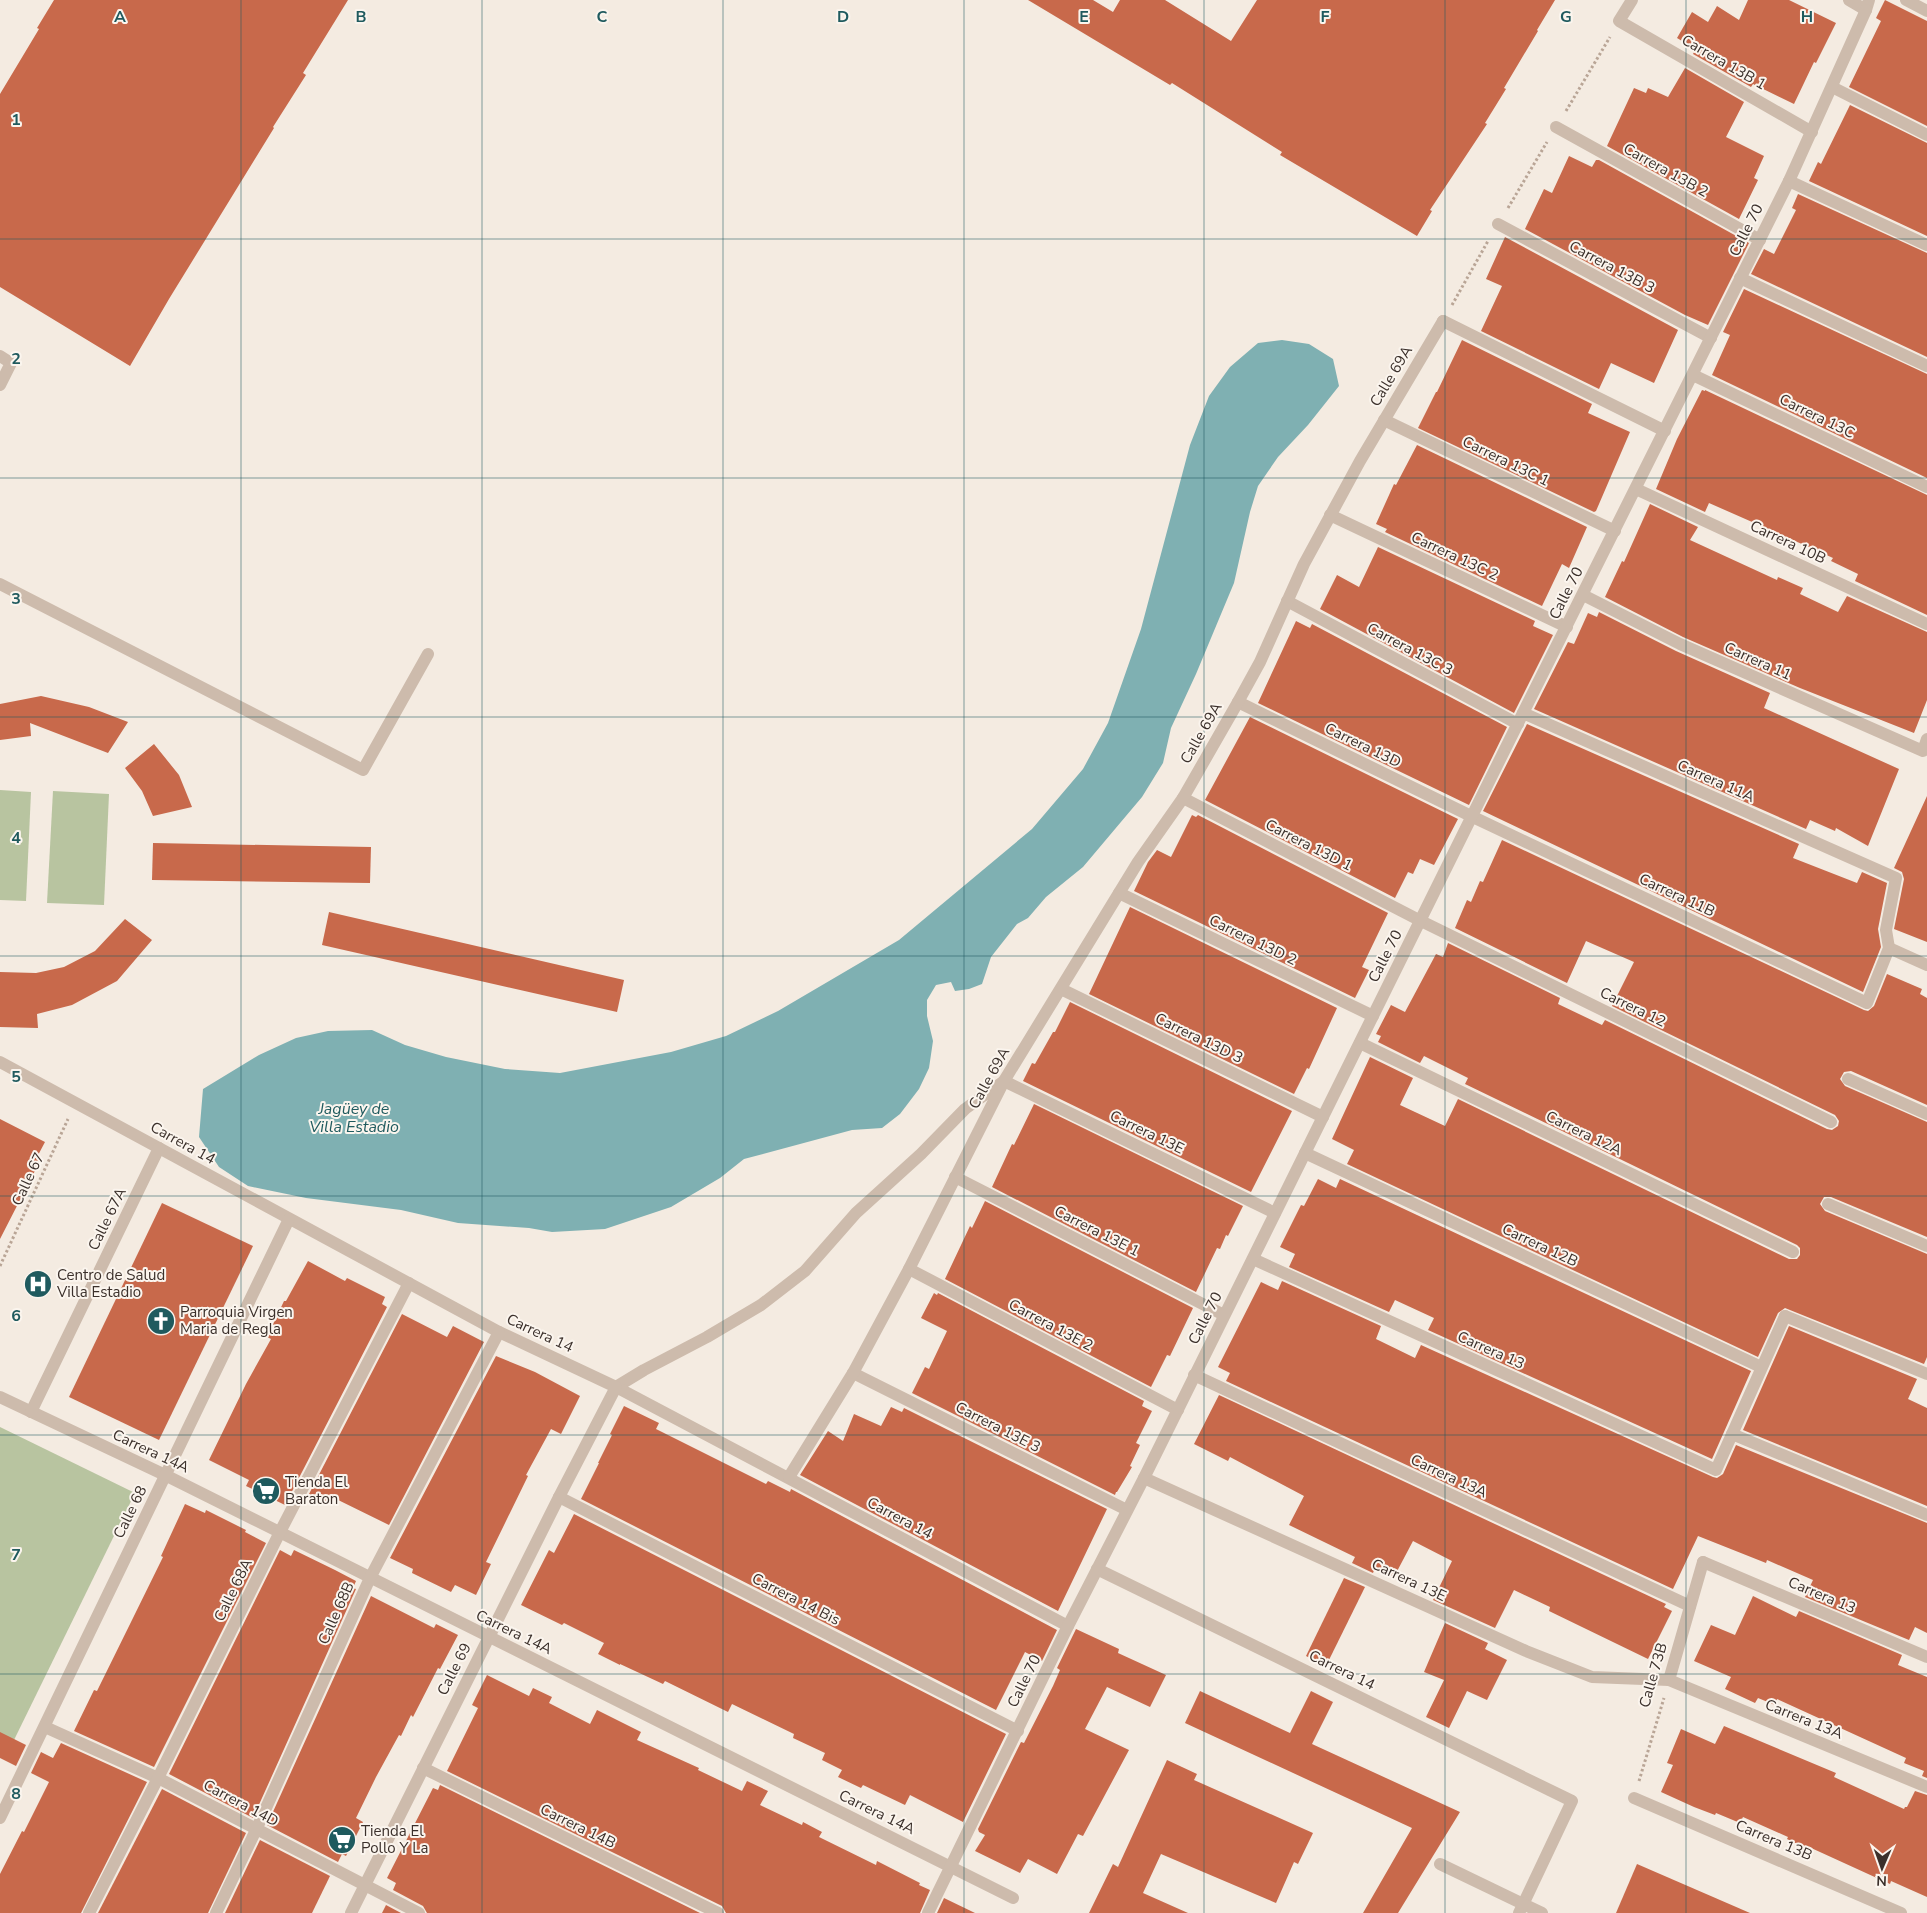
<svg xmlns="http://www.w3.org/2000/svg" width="1927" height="1913" font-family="'Nunito Sans',sans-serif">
<rect width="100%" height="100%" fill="#f4ebe1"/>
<g fill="#b8c4a0">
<path d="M0,790l31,2 -5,109 -26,-1z"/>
<path d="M53,791l56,3 -5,111 -57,-2z"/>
<path d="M0,1427l135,66 -121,247 -14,-7z"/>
</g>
<path fill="#7fb0b2" d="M1282,340l27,4 24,15 6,27 -31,39 -30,32 -20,29 -8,26 -16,71 -38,91 -25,54 -8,35 -21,34 -59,70 -37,30 -18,21 -11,6 -26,33 -9,27 -13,5 -14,2 -4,-9 -15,3 -9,15v16l6,25 -4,27 -10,21 -19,25 -18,14 -30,2 -108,29 -24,19 -49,29 -66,22 -53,3 -23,-4 -71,-5 -57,-13 -95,-12 -58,-12 -29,-19 -20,-30 4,-48 56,-34 37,-17 32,-7 44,-1 33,15 41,12 59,12 55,4 111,-21 55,-16 52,-25 121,-71 133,-111 51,-60 25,-46 33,-94 49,-184 19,-49 21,-29 28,-24z"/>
<g fill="#c8694b">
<path d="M54,0h294l-45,73 3,2 -33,52 1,1 -105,171 -39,67 -130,-79v-193l39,-65 -2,-1z"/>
<path d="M1028,0h65l20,12 7,-12h45l66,41 26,-41h298l-18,30 1,1 -34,57 2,1 -21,34 2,1 -57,86 2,1 -15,25 -137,-81 2,-3 -110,-69 -2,2z"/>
<path d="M1748,0h41l47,23 -20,40 -2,-1 -20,42 -41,-20 -2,3 -58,-33 2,-4 -3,-3 -15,-9 15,-26 16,10 9,-16 22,14z"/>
<path d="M1885,0l42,21v105l-78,-39 32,-66 -5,-3z"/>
<path d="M1685,68l59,34 -18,35 38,19 -10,22 4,2 -19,39 -132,-73 27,-58 12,5 2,-5 20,9z"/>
<path d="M1850,105l77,38v93l-118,-55 9,-19 3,2z"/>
<path d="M1569,156l23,11 4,-7h3l150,83 -41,82 -23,-10 -160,-86 19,-40 8,4z"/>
<path d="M1798,194l129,59v104l-176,-83 13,-25 10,5 22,-44 -4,-2z"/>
<path d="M1505,237l173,93 -24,53 -43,-20 -12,26 -118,-58 21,-45 -16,-7z"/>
<path d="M1744,289l183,85v104l-215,-103 18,-40 -7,-3z"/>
<path d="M1462,340l130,64 -4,9 42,19 -34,79 -2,1 -176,-84 18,-36h1z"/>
<path d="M1702,390l3,1v-1l222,105v120l-72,-34 3,-7 -27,-13 2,-3 -22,-10 -102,-45 -4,9 -49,-23 21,-50z"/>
<path d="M1417,445l170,82 -18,41 -7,-4 -20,42 -157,-74 2,-3 -11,-5 18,-40 2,1z"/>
<path d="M1650,504l48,23 -8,13 87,40 1,-3 25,11 -3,6 38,18 9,-16 80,36v68l-13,33 -114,-45 -117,-51 -78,-40 17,-36 2,1z"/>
<path d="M1378,547l157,74 -2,5 20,9 -39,78 -194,-104 17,-34 22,12z"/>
<path d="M1599,612l77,39 94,42 -6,15 135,61 -31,77 -32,-18 -1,3 -25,-11 -4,9 -272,-120 34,-67 6,2 14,-31 9,4z"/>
<path d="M1296,621l14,7 2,-4 195,103 -38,78 -211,-102z"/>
<path d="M41,696l48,11 39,15 -20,31 -78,-30 1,13 -31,4v-36z"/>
<path d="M1250,717l208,102 -24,46 -14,-6 -7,15 -5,-2 -13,26 -190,-98z"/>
<path d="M1527,724l272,120 -6,14 64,25 5,-11 25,11 -9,46 3,18 -18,45 -380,-181z"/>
<path d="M154,744l25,31 13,32 -39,9 -11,-25 -17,-23z"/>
<path d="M1927,796v146l-33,-13 10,-50 -2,-7 -8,-4z"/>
<path d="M1192,815l4,2 2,-2 190,98 -26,54 7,3 -14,28 -221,-107 14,-29 9,-12 14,7z"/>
<path d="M1502,840l362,170 4,1 6,-5 13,-32 35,15 -2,5 7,4v107l-76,-34 -7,1 -4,7 5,7 82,36v115l-96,-40h-7l-4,7 5,7 102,43v103l-3,7 -139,-56 -7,5 -20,44 -411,-193 7,-14 -22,-11 38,-82 43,21 -13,27 45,21 13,-27 331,160h8l3,-4v-7l-3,-3 -332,-161 3,-6 -44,-22 -4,7 -42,-21 3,-6 -5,-2 15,-29 14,7 31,-58 7,3 5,-14 112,55 -2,6 44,21 3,-5 222,109 5,1 6,-4 1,-5 -4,-6 -223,-109 22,-44 -48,-21 -19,42 -112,-55 12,-28 4,2 9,-21 3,1z"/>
<path d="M153,843l218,4 -1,36 -218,-3z"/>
<path d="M1130,907l207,101 -28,61 -2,-1 -13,26 -205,-100z"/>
<path d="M329,912l295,68 -7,32 -295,-67z"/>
<path d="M125,919l27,21 -35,41 -45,24 -35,9 1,14 -38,-1v-55l36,1 28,-6 31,-16z"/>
<path d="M1070,1002l222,109 -41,81 -228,-111 9,-18 3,1 18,-32h2z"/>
<path d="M1034,1104l209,102 -15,30 -2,-1 -6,14 -3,-1 -21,44 -204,-105 20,-43 2,1z"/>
<path d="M0,1119l45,23 -9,17 4,2 -40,78z"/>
<path d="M1318,1179l18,9 4,-9 411,192 -39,88 -284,-129 6,-12 -39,-18 -6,12 -100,-45 6,-13 -15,-7 21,-42 3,1z"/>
<path d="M985,1201l208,107 -23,48 -3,-1 -16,32 -206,-108 25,-53 2,2z"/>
<path d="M162,1203l91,43 -94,194 -90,-43z"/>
<path d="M308,1261l37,20 2,-3 38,19 -3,7 5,3 -102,198 -39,-19 3,-6 -40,-20 37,-76 25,-45 -4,-2 17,-36h2z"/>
<path d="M1282,1281l99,45 -5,13 39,19 6,-13 292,132 4,1 6,-4 13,-29 191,78v110l-12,-6 -6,13 -104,-43 8,-17 -46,-20 -1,3 -68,-27 -25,53 -447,-208 4,-8 -12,-6 43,-85 17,8z"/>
<path d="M934,1293l3,2 1,-2 206,108 -2,5 10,5 -16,32 4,2 -10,21 2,1 -15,25h-1l-1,3 -203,-102 13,-26 4,2 18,-38 -26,-13z"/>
<path d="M402,1314l45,23 6,-11 31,16 -95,183 -59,-29 -4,7 -17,-9z"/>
<path d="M1789,1326l128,53 -9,20 19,9v98l-184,-76z"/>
<path d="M496,1356l39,16 45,24 -19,38 -10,-5 -25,46 2,1 -42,86 5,2 -15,31 -21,-10 -4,7 -39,-19 1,-4 -23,-11z"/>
<path d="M1219,1395l447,209 -2,3 8,4 -24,48 -99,-48 1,-4 -36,-17 -19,38 -62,-28 19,-39 -39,-20 -19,36 -19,-9 -2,5 -21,-10 3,-6 -66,-32 15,-29 -74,-39 -2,4 -34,-17z"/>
<path d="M624,1406l35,17 -3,6 110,55 2,-3 22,11 1,-3 266,141 -15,31 -17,-9 -29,58 -415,-211 18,-36h-1l14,-28 -2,-1z"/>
<path d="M891,1407l11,5 2,-4 203,101 -49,102 -258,-136 28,-44 15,10 11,-27 27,12z"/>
<path d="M185,1504l20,9 1,-3 40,20 -1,2 21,11 -112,224 -80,-36 20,-41 3,1 35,-71 31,-63 -2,-1z"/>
<path d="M574,1514l432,220 -43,88 -53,-27 -5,10 -42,-20 -2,3 -23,-11 4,-7 -20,-10 3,-7 -32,-15 1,-4 -62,-30 -4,8 -63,-31 -2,3 -43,-20v1l-22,-11 6,-11 -40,-20 -2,2 -41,-20 28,-55 5,3z"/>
<path d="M280,1550l11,6 3,-6 41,20 21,11 -3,7 3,1 -103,229 -84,-44z"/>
<path d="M1344,1578l21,9 -39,79 -20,-10z"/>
<path d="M371,1596l63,32 2,-4 22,11 -18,34 -2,-1 -25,49 -2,-2 -10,21 -2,-1 -23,42 -20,41 7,4 -17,34 -4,-2 -4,8 -71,-37z"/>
<path d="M1753,1596l43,21 3,-6 103,44 -4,10 29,12v101l-5,-2 2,-5 -20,-8 2,-5 -129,-59 -2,6 -17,-7 -3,5 -30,-14 6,-12 -37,-16 17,-36 24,10z"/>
<path d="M1445,1623l43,20 -3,6 22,11 -20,40 -20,-9 -18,37 -23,-11 18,-37 -20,-8z"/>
<path d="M1076,1629l43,20 -1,4 48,22 -16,32 -43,-20 -22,42 44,21 -46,86 -5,-2 -21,40 -29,-15 -8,14 -45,-22 10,-16 -6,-3 -1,-3 43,-87 3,1 29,-57 7,-16 -3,-2z"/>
<path d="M487,1675l42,21 4,-8 19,9 -3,6 41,21 7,-14 44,22 -4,8 62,28 -1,2 44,21 5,-10 21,10 -8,14 42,20 1,-3 19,10 -3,5 57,28 1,-4 43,22 -1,2 11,5 -10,23h-194l-4,-7 -275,-135 31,-63 -6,-3z"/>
<path d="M1200,1691l90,42 21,-42 22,11 -21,42 148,68 -62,101h-35l49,-85 -227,-105z"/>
<path d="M1724,1726l112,47 -2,4 70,32 1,-2h2l8,-16 12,4v102l-36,-16 -1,3 -81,-37 -1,2 -21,-10 1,-2 -45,-20 -3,6 -24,-10 -1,2 -21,-8 -33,-15 12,-27 -6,-2 14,-34 34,15z"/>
<path d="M0,1732l26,13 -10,21 -16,-8z"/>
<path d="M61,1743l86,39 -66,131h-81v-39l22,-43 2,1 25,-50 -18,-9 10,-21 12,6z"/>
<path d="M1167,1760l30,14 -3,6 119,53 -15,31 -4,-2 -18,41 -115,-49 -18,39 45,20h-99l24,-49 5,3z"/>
<path d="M440,1785l260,128h-273l-4,-7 -30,-16 3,-7 -9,-5 46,-90 5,2z"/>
<path d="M162,1789l84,44 -38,80h-110z"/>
<path d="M260,1840l70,36 -18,37h-87z"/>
<path d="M1637,1864l113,49h-134z"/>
<path d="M944,1898l31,15h-38z"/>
<path d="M386,1905l15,8h-19z"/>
</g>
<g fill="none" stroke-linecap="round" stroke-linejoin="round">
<g stroke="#b9a596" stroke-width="3" stroke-dasharray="2.5 2.5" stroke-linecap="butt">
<path d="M1566,111l44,-74"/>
<path d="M1508,208l39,-66"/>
<path d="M1452,305l36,-64"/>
<path d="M0,1266l68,-147"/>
<path d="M1639,1781l25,-83"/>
</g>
<g stroke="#cdbbac" stroke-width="12">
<path d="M1632,0l-13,21 193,111"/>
<path d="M1849,0l17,10 3,-10"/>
<path d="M1906,0l21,11"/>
<path d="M1832,87l95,48"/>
<path d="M1556,127l204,113"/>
<path d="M1789,181l138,64"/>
<path d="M1498,224l213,114"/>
<path d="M1740,278l187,88"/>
<path d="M1443,321l222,110"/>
<path d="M1693,375l234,112"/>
<path d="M1384,420l231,111"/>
<path d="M1636,489l291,135"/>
<path d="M1330,515l237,112"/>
<path d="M1583,595l97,49 243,107 4,-12"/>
<path d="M1287,601l231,123"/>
<path d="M1238,702l235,115 394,186 22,-55 -3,-18 10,-52 -373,-165"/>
<path d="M1183,798l238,123 410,201"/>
<path d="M1119,893l254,123"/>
<path d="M1061,989l262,128"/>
<path d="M1360,1043l433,209"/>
<path d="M1305,1153l456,214"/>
<path d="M955,1177l269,138"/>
<path d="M1253,1259l463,211 69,-154"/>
<path d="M909,1269l269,141"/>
<path d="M853,1373l274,137"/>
<path d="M1194,1375l496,231"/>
<path d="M616,1387l28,-17 63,-33 54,-32 44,-34 51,-58 65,-59 44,-45 39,-28 271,132"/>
<path d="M616,1387l452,239"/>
<path d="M1144,1478l382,173 66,26 77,3 34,-118"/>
<path d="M559,1497l459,234"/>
<path d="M1097,1569l475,232 -53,112"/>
<path d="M1634,1798l267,115"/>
<path d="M1440,1864l102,49"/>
</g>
<g stroke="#cdbbac" stroke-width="12">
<path d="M0,356l11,7 -11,22"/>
<path d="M0,584l363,186 65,-116"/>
<path d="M1889,948l38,17"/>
<path d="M0,1062l499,270 117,55 -57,110 -208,416"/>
<path d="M1848,1079l79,35"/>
<path d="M1828,1204l99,42"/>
<path d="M1785,1316l142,58"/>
<path d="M0,1397l165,78 848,423"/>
<path d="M31,1412l128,-264"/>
<path d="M1732,1434l195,81"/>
<path d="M789,1477l64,-104 56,-104 95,-188 134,-219 45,-64 55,-96 22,-40 44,-98 56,-103 83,-140"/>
<path d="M1703,1562l224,95"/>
<path d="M1669,1680l258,107"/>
<path d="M45,1727l113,51 261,135"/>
<path d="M423,1768l295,145"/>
<path d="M0,1818l289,-599"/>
<path d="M89,1913l69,-135 122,-246 129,-249"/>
<path d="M216,1913l40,-83 114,-252 129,-246"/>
<path d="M928,1913l140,-287 76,-148 379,-765 266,-532 77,-171"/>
</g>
</g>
<path fill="none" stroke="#1f5a5e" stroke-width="1" stroke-opacity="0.55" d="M241,0v1913M482,0v1913M723,0v1913M964,0v1913M1204,0v1913M1445,0v1913M1686,0v1913M0,239h1927M0,478h1927M0,717h1927M0,956h1927M0,1196h1927M0,1435h1927M0,1674h1927"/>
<defs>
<symbol id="hospital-disc" viewBox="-11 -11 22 22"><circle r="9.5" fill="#1f5a5e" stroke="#fbf5ee"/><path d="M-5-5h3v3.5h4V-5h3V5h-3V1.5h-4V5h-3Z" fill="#fff"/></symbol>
<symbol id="church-disc" viewBox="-11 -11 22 22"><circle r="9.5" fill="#1f5a5e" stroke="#fbf5ee"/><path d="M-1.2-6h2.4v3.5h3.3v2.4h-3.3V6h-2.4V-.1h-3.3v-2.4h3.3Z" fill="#fff"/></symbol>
<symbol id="supermarket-disc" viewBox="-11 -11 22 22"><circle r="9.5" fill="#1f5a5e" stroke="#fbf5ee"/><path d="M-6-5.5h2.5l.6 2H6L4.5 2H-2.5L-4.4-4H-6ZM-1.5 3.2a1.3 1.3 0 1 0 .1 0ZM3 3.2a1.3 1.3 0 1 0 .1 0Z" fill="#fff"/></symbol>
</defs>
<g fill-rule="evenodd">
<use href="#hospital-disc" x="22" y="1268" width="32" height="32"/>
<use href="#church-disc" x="145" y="1305" width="32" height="32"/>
<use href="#supermarket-disc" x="250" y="1475" width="32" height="32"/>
<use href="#supermarket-disc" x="326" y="1824" width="32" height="32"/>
</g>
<g text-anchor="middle" stroke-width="4" stroke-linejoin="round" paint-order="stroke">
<g font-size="15" fill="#3b302b" stroke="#fbf5ee">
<text transform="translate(1724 62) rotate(30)" y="5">Carrera 13B 1</text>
<text transform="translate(1666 170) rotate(29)" y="5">Carrera 13B 2</text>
<text transform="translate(1746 230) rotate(-63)" y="5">Calle 70</text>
<text transform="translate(1612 267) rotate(28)" y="5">Carrera 13B 3</text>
<text transform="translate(1391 376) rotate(-59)" y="5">Calle 69A</text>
<text transform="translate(1817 416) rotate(26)" y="5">Carrera 13C</text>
<text transform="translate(1506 461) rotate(26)" y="5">Carrera 13C 1</text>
<text transform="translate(1788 542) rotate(25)" y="5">Carrera 10B</text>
<text transform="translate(1455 556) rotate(25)" y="5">Carrera 13C 2</text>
<text transform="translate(1566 593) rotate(-63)" y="5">Calle 70</text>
<text transform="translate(1410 649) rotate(28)" y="5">Carrera 13C 3</text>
<text transform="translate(1758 661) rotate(24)" y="5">Carrera 11</text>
<text transform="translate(1201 733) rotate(-60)" y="5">Calle 69A</text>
<text transform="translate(1363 745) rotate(26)" y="5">Carrera 13D</text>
<text transform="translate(1716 781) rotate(24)" y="5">Carrera 11A</text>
<text transform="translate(1309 845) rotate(27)" y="5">Carrera 13D 1</text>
<text transform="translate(1677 895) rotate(25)" y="5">Carrera 11B</text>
<text transform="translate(1253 940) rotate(26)" y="5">Carrera 13D 2</text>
<text transform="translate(1385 956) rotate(-63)" y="5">Calle 70</text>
<text transform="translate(1633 1007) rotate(26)" y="5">Carrera 12</text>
<text transform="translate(1199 1038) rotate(26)" y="5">Carrera 13D 3</text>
<text transform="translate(989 1078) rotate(-61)" y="5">Calle 69A</text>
<text transform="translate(1147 1132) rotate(26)" y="5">Carrera 13E</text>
<text transform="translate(1584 1133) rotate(26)" y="5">Carrera 12A</text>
<text transform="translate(183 1143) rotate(29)" y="5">Carrera 14</text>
<text transform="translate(28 1179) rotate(-65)" y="5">Calle 67</text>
<text transform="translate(107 1219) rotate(-64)" y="5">Calle 67A</text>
<text transform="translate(1097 1231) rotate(27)" y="5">Carrera 13E 1</text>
<text transform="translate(1540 1245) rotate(25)" y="5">Carrera 12B</text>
<text transform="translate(1205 1318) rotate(-63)" y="5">Calle 70</text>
<text transform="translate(1051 1325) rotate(28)" y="5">Carrera 13E 2</text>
<text transform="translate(540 1333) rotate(25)" y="5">Carrera 14</text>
<text transform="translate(1491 1350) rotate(24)" y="5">Carrera 13</text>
<text transform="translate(998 1427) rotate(27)" y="5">Carrera 13E 3</text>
<text transform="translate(151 1451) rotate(25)" y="5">Carrera 14A</text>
<text transform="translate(1449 1476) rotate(25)" y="5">Carrera 13A</text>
<text transform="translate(130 1512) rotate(-64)" y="5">Calle 68</text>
<text transform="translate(900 1518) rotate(28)" y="5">Carrera 14</text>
<text transform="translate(1409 1580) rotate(25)" y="5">Carrera 13E</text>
<text transform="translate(233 1590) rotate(-64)" y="5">Calle 68A</text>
<text transform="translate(1822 1595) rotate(23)" y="5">Carrera 13</text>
<text transform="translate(796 1599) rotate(27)" y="5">Carrera 14 Bis</text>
<text transform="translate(336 1613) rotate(-66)" y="5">Calle 68B</text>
<text transform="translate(514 1632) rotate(26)" y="5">Carrera 14A</text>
<text transform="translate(454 1669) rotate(-63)" y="5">Calle 69</text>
<text transform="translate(1342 1670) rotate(26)" y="5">Carrera 14</text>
<text transform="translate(1653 1675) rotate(-74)" y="5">Calle 73B</text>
<text transform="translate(1024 1681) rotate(-64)" y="5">Calle 70</text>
<text transform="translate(1804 1719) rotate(22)" y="5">Carrera 13A</text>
<text transform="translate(241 1803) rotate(28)" y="5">Carrera 14D</text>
<text transform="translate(877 1812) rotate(26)" y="5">Carrera 14A</text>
<text transform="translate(578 1826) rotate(26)" y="5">Carrera 14B</text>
<text transform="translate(1774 1840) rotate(23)" y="5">Carrera 13B</text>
</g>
<g font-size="15" fill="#3b302b" stroke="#fbf5ee" text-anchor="start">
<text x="57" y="1280">Centro de Salud<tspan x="57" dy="17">Villa Estadio</tspan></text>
<text x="180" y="1317">Parroquia Virgen<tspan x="180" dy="17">Maria de Regla</tspan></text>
<text x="285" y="1487">Tienda El<tspan x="285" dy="17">Baraton</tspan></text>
<text x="361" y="1836">Tienda El<tspan x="361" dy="17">Pollo Y La</tspan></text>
</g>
<g font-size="16" font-style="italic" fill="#1f5a5e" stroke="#fbf5ee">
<text x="354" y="1114">Jagüey de<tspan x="354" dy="18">Villa Estadio</tspan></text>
</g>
</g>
<g font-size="16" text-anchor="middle" font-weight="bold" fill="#1f5a5e" stroke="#fbf5ee" stroke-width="4" stroke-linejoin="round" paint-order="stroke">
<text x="120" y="22">A</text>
<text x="361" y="22">B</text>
<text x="602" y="22">C</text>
<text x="843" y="22">D</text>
<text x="1084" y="22">E</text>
<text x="1325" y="22">F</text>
<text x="1566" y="22">G</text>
<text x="1807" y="22">H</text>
<text x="16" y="125">1</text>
<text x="16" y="364">2</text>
<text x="16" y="604">3</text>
<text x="16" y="843">4</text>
<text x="16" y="1082">5</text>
<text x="16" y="1321">6</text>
<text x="16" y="1560">7</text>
<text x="16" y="1799">8</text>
</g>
<g transform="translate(1882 1868) rotate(182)" stroke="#fbf5ee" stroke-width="4" paint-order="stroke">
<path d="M0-4L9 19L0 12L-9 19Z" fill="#3b302b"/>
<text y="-8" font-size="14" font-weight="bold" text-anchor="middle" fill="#3b302b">N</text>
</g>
</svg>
